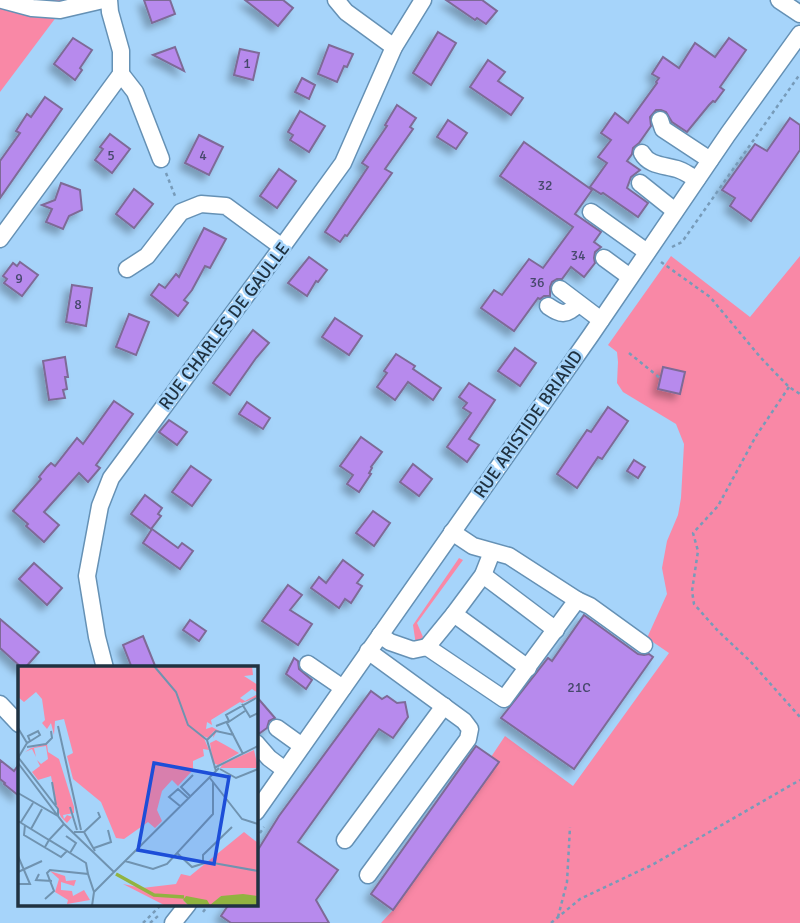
<svg xmlns="http://www.w3.org/2000/svg" width="800" height="923" font-family="Signika,sans-serif">
<defs>
<filter id="shadow"><feDropShadow dx="-5.5" dy="5.5" stdDeviation="3.5" flood-color="#0004"/></filter>
</defs>
<rect width="100%" height="100%" fill="#a6d4fa"/>
<g fill="#f988a6">
<path d="M0,0h69l-69,92z"/>
<path d="M671,256l79,61 50,-61v667h-419l12,-13 105,-147 -7,-6 14,-21 68,50 96,-133 -22,-15 20,-44 -5,-26 5,-27 11,-26 3,-17 3,-54 -8,-20 -53,-32 -6,-9 1,-21 -1,-10 -9,-7z"/>
<path d="M459,558l4,2 -46,63 6,14 -7,8 -3,-20z"/>
</g>
<g fill="#b78aed" stroke="#7e6a97" stroke-width="2" filter="url(#shadow)">
<path d="M144,0h26l5,14 -23,9z"/>
<path d="M245,0h38l10,8 -15,18z"/>
<path d="M446,0h36l15,11 -11,13 -9,-6 -2,2z"/>
<path d="M438,32l18,11 -25,42 -18,-12z"/>
<path d="M73,38l19,12 -12,18 2,2 -7,10 -21,-16z"/>
<path d="M729,38l17,12 -26,37 4,3 -9,12 -2,-1 -4,4 -22,27 -15,-10 -6,-10 -5,-2h-5l-6,7 1,9 -12,17 -6,5 -1,6 -5,7 13,9 -9,7 -4,11 21,15 -10,14 -35,-24 -2,1 -11,-7 17,-24 -9,-6 13,-17 -10,-7 14,-20 13,10 29,-40 -1,-1 3,-4 -7,-4 11,-17 16,11 16,-25 20,14z"/>
<path d="M329,45l24,9 -6,13 -3,-1 -7,16 -19,-8z"/>
<path d="M175,47l9,24 -31,-16z"/>
<path d="M240,49l19,4 -6,27 -19,-5z"/>
<path d="M488,60l17,12 -7,9 25,17 -12,17 -41,-28z"/>
<path d="M302,78l13,7 -6,14 -14,-7z"/>
<path d="M45,97l17,12 -62,89v-37l20,-28 -4,-2 11,-17 4,3z"/>
<path d="M397,105l19,13 -6,9 3,2 -28,40 7,4 -45,63 -2,-1 -5,7 -15,-10 43,-65 -6,-4 25,-37 -2,-1z"/>
<path d="M300,111l25,15 -16,26 -19,-12 3,-5 -5,-3z"/>
<path d="M790,118l10,7v25l-49,71 -21,-15 5,-8 -13,-8 33,-46 12,7z"/>
<path d="M448,120l19,13 -11,16 -19,-12z"/>
<path d="M110,134l20,15 -18,24 -17,-13 8,-11 -3,-2z"/>
<path d="M199,135l24,12 -14,28 -24,-12z"/>
<path d="M524,142l68,48 -17,24 26,18 -7,10 7,5 -6,5 -1,6 1,5 -11,14 -13,-10 -9,12h-5l-5,3 -2,5v9h-6l-4,3 -2,-1 -24,33 -33,-23 13,-18 8,5 27,-36 14,9 30,-41 -73,-51z"/>
<path d="M279,169l17,12 -19,27 -17,-12z"/>
<path d="M61,183l19,7 2,20 -13,6 -6,13 -17,-7 6,-13 -10,-4 13,-5z"/>
<path d="M134,189l19,15 -19,24 -18,-14z"/>
<path d="M204,228l22,11 -16,29 -5,-2 -13,24 -8,10 4,3 -10,13 -27,-21 8,-11 6,4 11,-14 3,3z"/>
<path d="M309,257l18,13 -9,12 -2,-1 -9,15 -19,-13z"/>
<path d="M20,262l18,13 -16,21 -18,-13 3,-4 -4,-3 10,-13 4,3z"/>
<path d="M72,285l20,3 -6,38 -20,-4z"/>
<path d="M129,314l20,8 -13,33 -20,-8z"/>
<path d="M335,318l27,18 -13,19 -27,-18z"/>
<path d="M253,330l16,13 -13,15 -26,37 -17,-12z"/>
<path d="M515,348l21,15 -16,23 -22,-15z"/>
<path d="M396,354l19,12 -2,3 28,19 -8,12 -25,-18 -13,18 -18,-13 10,-14 -3,-2z"/>
<path d="M65,357l3,20h-3l2,12 -4,1 2,8 -16,2 -6,-39z"/>
<path d="M663,367l22,5 -5,22 -22,-5z"/>
<path d="M469,383l26,17 -26,39 10,6 -12,17 -20,-15 24,-34 -8,-5 4,-5 -8,-6z"/>
<path d="M114,401l19,13 -37,51 4,3 -12,14 -9,-9 -35,39 15,13 -15,17 -18,-16 2,-2 -15,-13 28,-32 -2,-2 8,-10 4,-4 4,3 22,-28 6,6z"/>
<path d="M247,402l23,16 -7,11 -24,-15z"/>
<path d="M608,407l20,14 -26,38 -4,-2 -21,31 -20,-14 30,-44 4,2z"/>
<path d="M169,420l18,12 -10,13 -18,-13z"/>
<path d="M361,437l21,15 -11,15 1,1 -3,5 2,1 -12,18 -12,-8 6,-9 -13,-9z"/>
<path d="M634,460l11,7 -7,11 -11,-7z"/>
<path d="M413,464l19,15 -13,17 -19,-14z"/>
<path d="M191,466l20,14 -19,26 -20,-14z"/>
<path d="M145,495l17,13 -4,6 3,2 -10,13 -20,-15z"/>
<path d="M373,511l17,12 -16,23 -18,-13z"/>
<path d="M152,529l26,19 4,-5 11,8 -13,18 -37,-26z"/>
<path d="M343,560l20,15 -6,8 5,3 -11,17 -6,-4 -6,9 -28,-20 8,-11 7,6z"/>
<path d="M34,563l28,25 -15,17 -28,-26z"/>
<path d="M288,585l14,10 -12,15 22,14 -14,21 -36,-24z"/>
<path d="M584,615l54,39 6,1 5,-1 4,3 -79,112 -73,-51 47,-60 4,3z"/>
<path d="M0,619l39,33 -14,16h-3l-22,-20z"/>
<path d="M190,620l16,11 -7,10 -16,-11z"/>
<path d="M143,636l13,32h-24l-9,-23z"/>
<path d="M294,658l4,3 1,8 13,11 -6,9 -20,-15z"/>
<path d="M371,691l11,8 5,-3 10,7 8,-1 3,15 -15,21 -14,-9 -81,113 40,28 -22,30 13,23h-98l-10,-7 8,-12h27v-51l23,-37z"/>
<path d="M256,696l19,22 -6,3 -2,7 -7,5h-4z"/>
<path d="M476,746l23,16 -106,148 -22,-16z"/>
<path d="M0,760l14,11 5,-7v32l-15,-12 1,-1 -5,-4z"/>
</g>
<g fill="none" stroke-linecap="round" stroke-linejoin="round">
<defs>
<g id="minor">
<path d="M2,0l30,8 28,2 43,-10"/>
<path d="M336,0l10,12 48,35"/>
<path d="M779,0l21,14"/>
<path d="M121,74l14,18 26,67"/>
<path d="M660,120l3,9 47,31"/>
<path d="M642,153c7,13 22,12 35,16 7,2 13,7 20,10"/>
<path d="M640,183l35,28"/>
<path d="M591,212l56,40"/>
<path d="M0,239l121,-165v-23l-11,-39 -1,-12"/>
<path d="M604,258l26,19"/>
<path d="M127,269l20,-13 34,-44 20,-8 25,2 56,41"/>
<path d="M560,289l41,31"/>
<path d="M548,306c15,10 17,9 31,-2"/>
<path d="M483,575l73,55"/>
<path d="M577,600l13,6 54,39"/>
<path d="M454,614l74,54"/>
<path d="M380,635l10,7 23,8 14,-3 77,52 73,-99 -68,-44 -36,-10 -21,-14"/>
<path d="M427,647l27,-33 29,-39 9,-23"/>
<path d="M308,664l35,24"/>
<path d="M105,668l-8,-31 -10,-61 13,-70 11,-28 171,-231 61,-84 51,-116 29,-47"/>
<path d="M0,704l19,20"/>
<path d="M277,728l25,18"/>
<path d="M256,743l13,15 16,12"/>
<path d="M256,812l335,-477 137,-201 72,-100"/>
<path d="M345,840l99,-134"/>
<path d="M368,875l100,-136 2,-10 -6,-8 -96,-70"/>
<path d="M173,923l15,-19"/>
</g>
</defs>
<use href="#minor" stroke="#6591b5" stroke-width="19"/>
<g stroke="#779bb9" stroke-width="2.5" stroke-dasharray="3.5 3.5" stroke-linecap="butt">
<path d="M166,173l9,23"/>
<path d="M672,247l10,-5 118,-168"/>
<path d="M661,262l49,35 51,61 28,29 11,7"/>
<path d="M629,353l31,25"/>
<path d="M789,387l-33,49 -38,70 -25,27 5,18 -6,40 2,13 24,27 32,30 50,56"/>
<path d="M256,839l8,-12"/>
<path d="M203,912l6,-8"/>
<path d="M558,917l9,-35 3,-55"/>
<path d="M143,923l19,-19"/>
<path d="M150,923l8,-7"/>
<path d="M551,923l29,-24 72,-34 148,-85"/>
</g>
<use href="#minor" stroke="#fff" stroke-width="16"/>
</g>
<g text-anchor="middle" stroke-width="5" stroke-linejoin="round" paint-order="stroke">
<g font-size="14" fill="#46486c">
<text x="247" y="68">1</text>
<text x="111" y="160">5</text>
<text x="203" y="160">4</text>
<text x="545" y="190">32</text>
<text x="578" y="260">34</text>
<text x="19" y="283">9</text>
<text x="537" y="287">36</text>
<text x="78" y="309">8</text>
<text x="579" y="692">21C</text>
</g>
<g font-size="18" fill="#203241" stroke="#a6d4fa">
<text transform="translate(224 326) rotate(-53)" y="6">RUE CHARLES DE GAULLE</text>
<text transform="translate(528 424) rotate(-55)" y="6">RUE ARISTIDE BRIAND</text>
</g>
</g>
<g transform="translate(18 666)">
<rect width="240" height="240" fill="#a6d4fa"/>
<path d="M0,0h234l1,9 -9,1 14,9v8l-6,-4 -12,9 5,3 11,-6 2,2 -16,6 -2,-1 -29,18 1,5 -5,-3 -1,7 6,-2 11,6 -6,-2 -4,7 1,-7 -6,7 -5,-2 6,14 -6,-1 1,7 -11,5v9l-15,16 -6,-6 -10,11 -5,19 5,11 -7,7 -7,-6 -24,17 -8,-1 -15,-36 -28,-23 -6,-23 6,-3 -9,-34 -9,2 -1,14 -3,-12 -4,6 -5,-6 3,-3 -3,-21 -6,-7 -12,10 -6,-5zM198,74l11,6 12,7 -21,12 -5,-2 -3,-20zM29,78l1,8 11,7 15,48v6l-11,2 1,4 3,-4 5,2 -5,6 -6,-6 -4,-9 -6,-32 -13,4 -6,-8 8,-6 -3,-6 4,4 7,-5 -2,-13 -12,2 2,9 -4,-8 -7,3 6,-4zM236,84l4,18h-38l3,-4zM226,166l14,11v53h-37l-11,10 -21,-7 -6,1 6,6h-23l-43,-22 19,4 34,-4 5,-10 9,2zM32,205l15,5 1,5 10,-1 -2,6 -13,-4v8l11,1 1,5 11,-6 6,10 -23,4 1,-4 -13,-8 4,-13z" fill="#f988a6"/>
<path d="M225,228l15,2v10h-69l-6,-6 3,-4 21,4 3,5 11,-9z" fill="#91b340"/>
<path fill="none" stroke="#91b340" stroke-width="3.5" d="M98,208l38,21 30,2"/>
<path fill="none" stroke="#7093b0" stroke-width="2" d="M136,0l22,26 12,33 19,15 9,31M224,38l8,13 8,-4M40,60l23,104M198,60l13,-5 -3,-6 30,-17M0,62l9,15 -9,15M189,74l9,-9 18,4M9,77l2,-1 11,-7 -2,-4 -10,5 2,5M9,81l19,-3 6,-6 -1,-7M225,88l-16,-31 18,-12M0,97l46,61 50,48 -20,20 -2,14M196,102l44,-22M202,103l16,9 22,-9M34,116l4,23M195,116l29,37 16,5M0,127l40,23v-7l-40,-52M172,130l-9,-9 12,-12M162,140l-11,-9 9,-8 10,9M52,141l7,23M0,155l31,19 15,-16M3,156l12,-19M7,159l-1,10 37,22 6,-6 -18,-11 -4,7M13,163l11,-20M56,166h10l11,19M66,166l16,-15 -2,-5M48,170l10,7 -6,10M76,182l17,-6 -3,-12M49,185l19,12 2,11M159,187l15,14 16,-5 50,9M0,190l12,28h-12M107,195l28,8 14,-5 46,-50v-32l-4,-5M185,196v-7l29,-28M0,206l24,-11M96,206l105,-104M21,208l-3,6 16,1M27,233l9,-8 -7,-18 3,-3 38,4 6,18"/>
<path fill="#1d4ed8" fill-opacity="0.15" stroke="#1d4ed8" stroke-width="3.5" d="M136,97l75,14 -15,87 -76,-14z"/>
<rect width="240" height="240" fill="none" stroke="#203241" stroke-width="3.5"/>
</g>
</svg>
